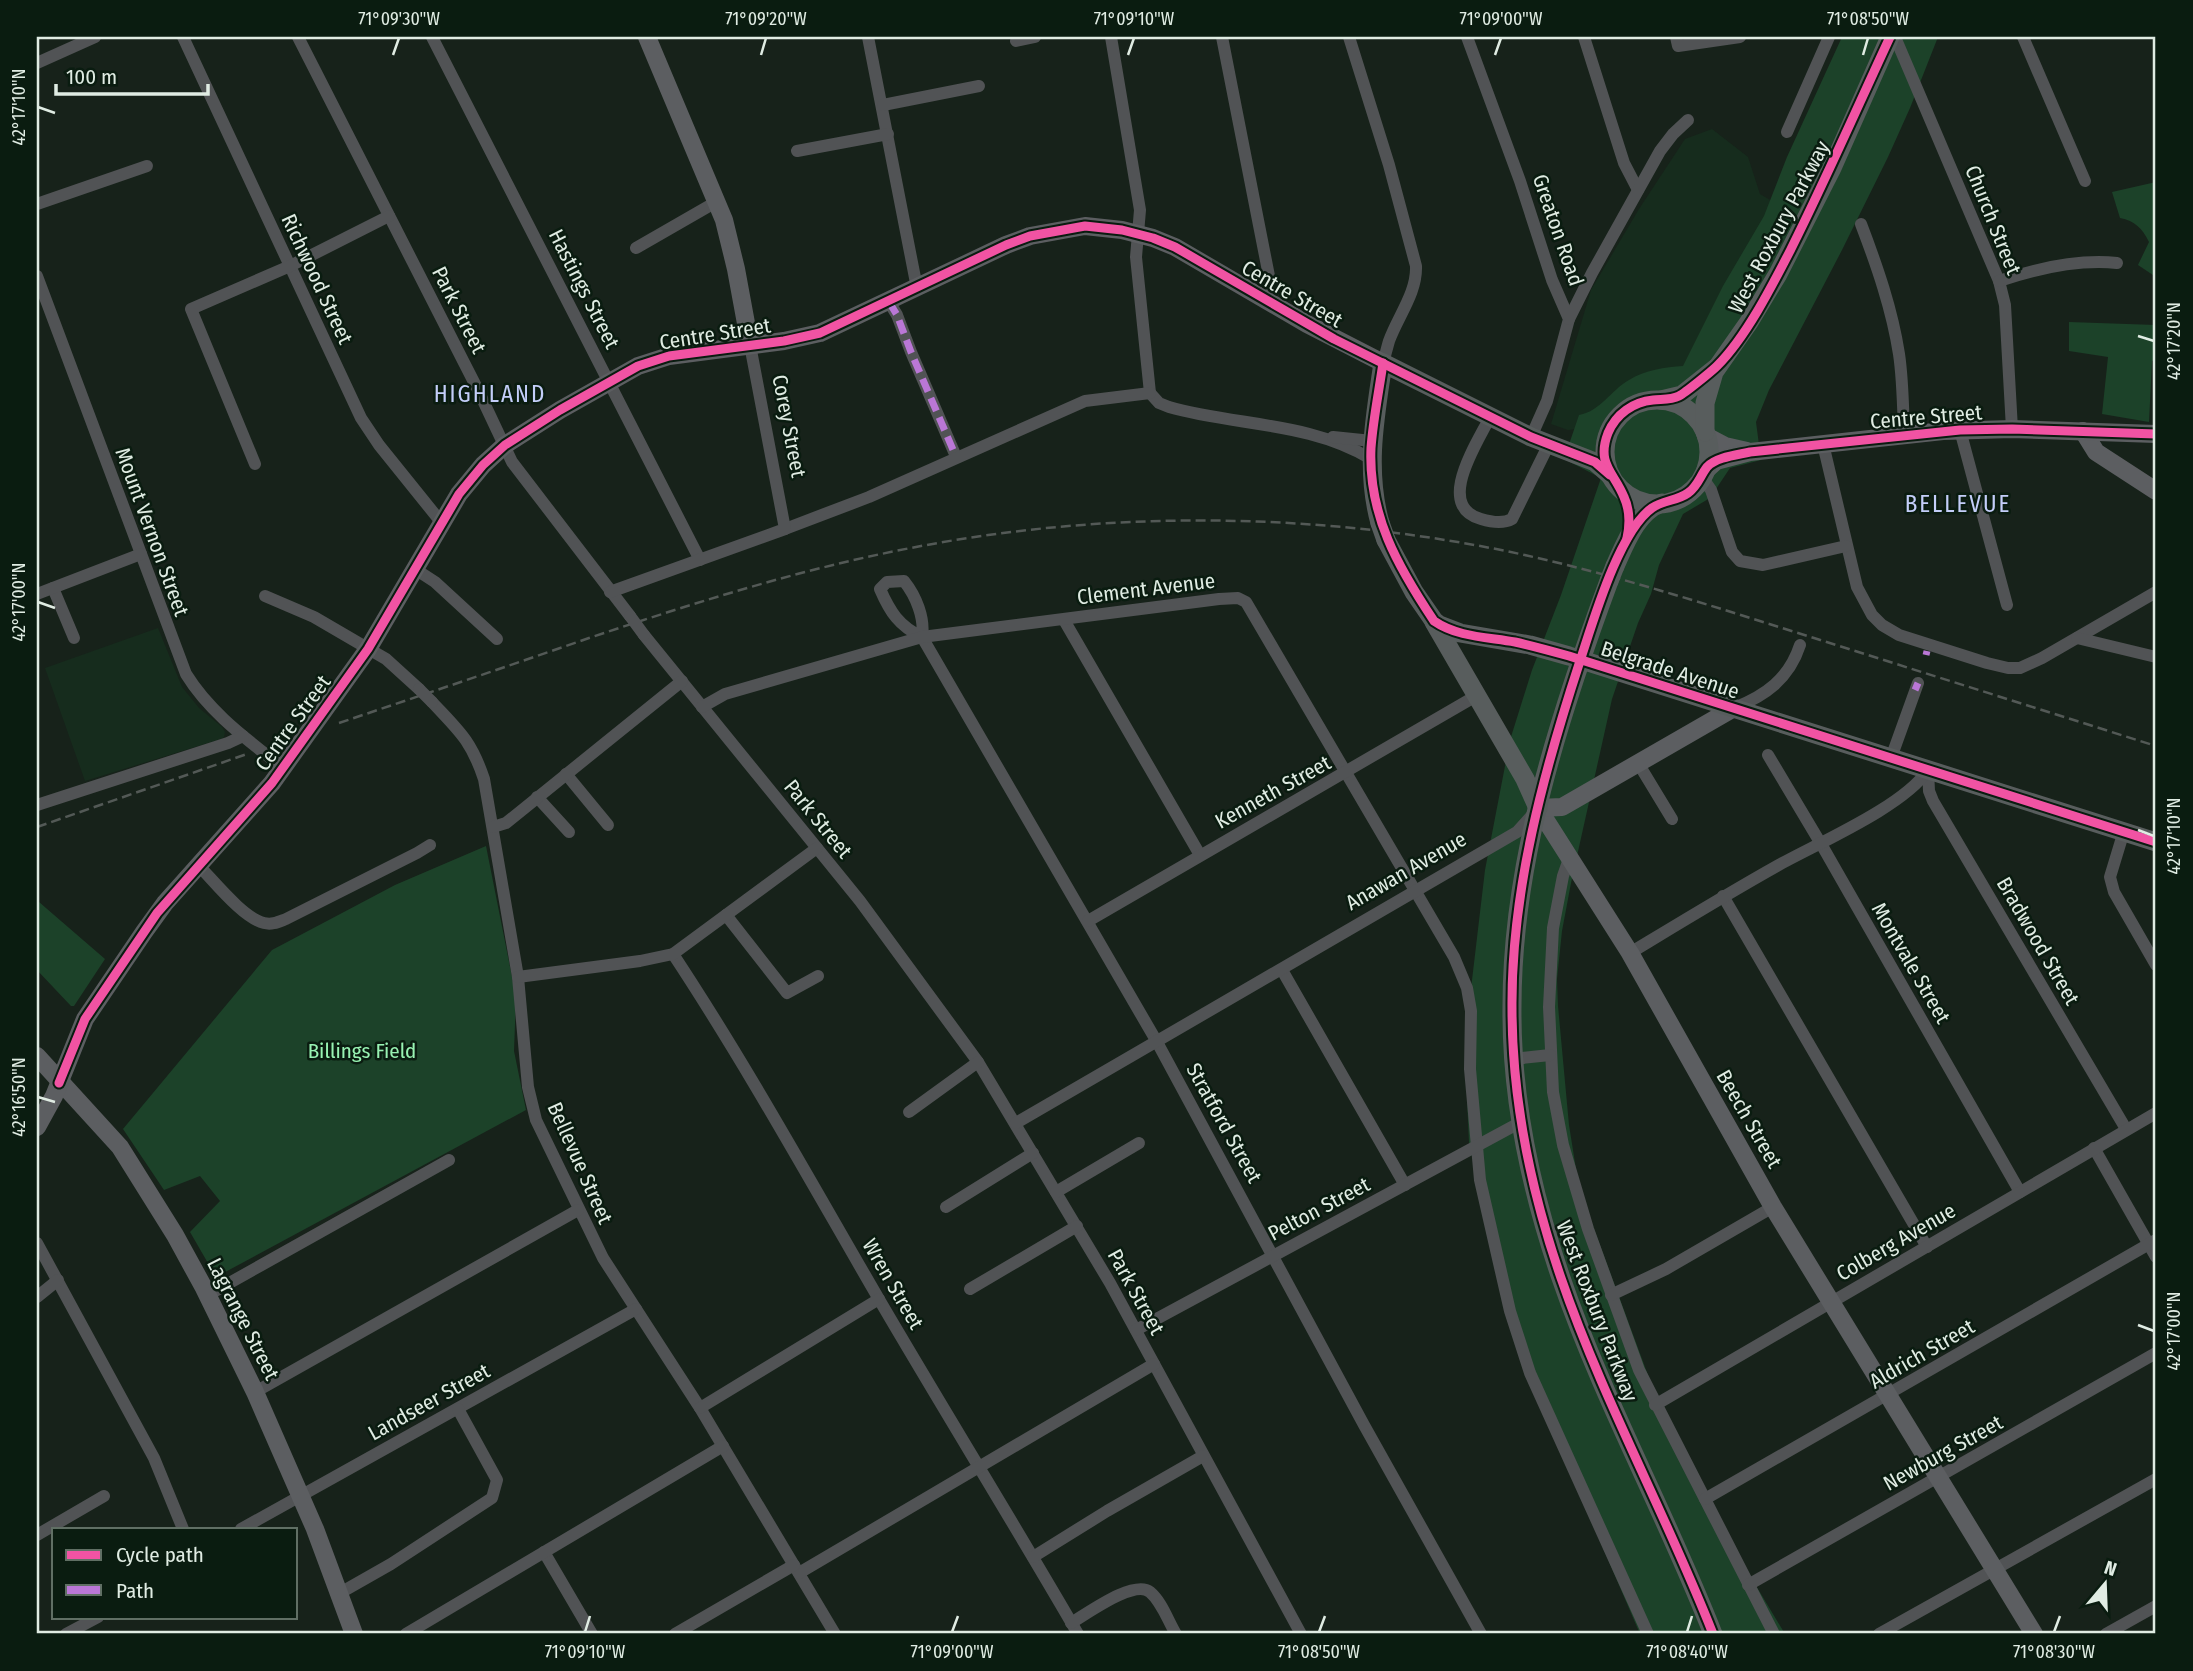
<svg xmlns="http://www.w3.org/2000/svg" width="2193" height="1671" font-family="'Fira Sans Condensed',sans-serif">
<rect width="100%" height="100%" fill="#17221a"/>
<g fill="#162c1d">
<path d="M1712,129l36,28 12,37 34,20 -97,154 -112,60 -17,2 -17,-6 40,-134 48,-81 46,-70z"/>
<path d="M158,628l24,59 17,21 23,19 3,5 -1,5 -3,2 -136,42 -40,-113z"/>
</g>
<g fill="#1c4229">
<path d="M1842,37h96l-28,71 -22,49 -46,93 -73,140 -13,32 5,38 -31,8 -20,30 -27,16 -24,51 -8,29 -13,29 -26,76 -41,184 -9,48 -5,48 1,27 11,119 7,44 7,30 69,187 97,188 36,60h-145l-91,-212 -60,-189 -20,-90 -2,-44 3,-102 15,-127 25,-130 22,-70 29,-75 40,-117 -37,-19 15,-44c22,-4 32,-25 50,-35 16,-10 36,-13 54,-14l40,-80 41,-70 23,-59z"/>
<path d="M2156,182v95l-18,-12 11,-23c-7,-14 -14,-21 -29,-24l-8,-26z"/>
<path d="M2069,322l87,3v35l-4,1 -3,61 -47,-8 6,-57 -39,-6z"/>
<path d="M486,846l30,151 -2,54 12,59 -310,167 -26,-45 30,-31 -20,-25 -36,14 -41,-61 149,-179 123,-65z"/>
<path d="M37,892l2,10 66,57 -31,47h-3l-34,-36z"/>
</g>
<g fill="none" stroke-linecap="round" stroke-linejoin="round">
<g stroke="#515355" stroke-width="12">
<path d="M183,37l178,381 18,27 62,77"/>
<path d="M298,37l181,355 33,70 118,154"/>
<path d="M432,37l268,523"/>
<path d="M868,37l49,251"/>
<path d="M1111,37l29,173 -4,47 14,136"/>
<path d="M1222,37l47,239v26"/>
<path d="M1349,37l40,128 27,101c1,27 -18,50 -27,75 -2,7 -4,15 -6,22"/>
<path d="M1467,37l53,144 32,99 17,39 -22,82 -16,36"/>
<path d="M1584,37l40,126 14,27"/>
<path d="M1676,37l2,9 62,-9"/>
<path d="M1895,37l104,244 6,24 7,124"/>
<path d="M2023,37l62,144"/>
<path d="M1016,41l19,-4"/>
<path d="M37,63l58,-26"/>
<path d="M883,105l96,-19"/>
<path d="M1787,132l42,-95"/>
<path d="M797,151l91,-17"/>
<path d="M37,204l110,-38"/>
<path d="M1861,224c16,42 31,85 38,130 4,27 4,54 5,81"/>
<path d="M636,248l80,-46"/>
<path d="M37,276l149,398c24,39 62,66 97,94"/>
<path d="M1999,281c36,-12 79,-22 118,-18"/>
<path d="M889,302l8,13 14,37 43,100"/>
<path d="M1569,319l23,-46 68,-122 13,-17 15,-14"/>
<path d="M1150,393l9,10 10,4c67,19 142,15 202,52"/>
<path d="M1490,417c-12,25 -56,89 -9,102 10,3 22,5 31,0l37,-75"/>
<path d="M1960,430l47,175"/>
<path d="M1333,437l39,4"/>
<path d="M1823,444l34,143 15,28 10,10 17,10 88,28 21,5h12l22,-10 114,-66"/>
<path d="M255,464l-64,-155 99,-43 99,-50"/>
<path d="M1702,477l9,13 21,62 8,9 23,4 83,-19"/>
<path d="M785,529l84,-32 216,-96 65,-8"/>
<path d="M415,569l20,13 62,57"/>
<path d="M53,588l21,50"/>
<path d="M610,592l175,-63 -35,-184"/>
<path d="M37,594l104,-40"/>
<path d="M265,596l49,21 72,42 33,30"/>
<path d="M1064,620l136,235"/>
<path d="M644,635l216,266 118,161 132,221 191,351"/>
<path d="M922,637c3,-19 -6,-41 -18,-56l-17,1 -7,7c10,23 19,37 42,48l235,405 207,383 117,209"/>
<path d="M2077,638l79,19"/>
<path d="M432,702c27,29 39,38 52,77l34,198 10,110 8,33 67,138 97,150 135,226"/>
<path d="M702,707l23,-13 197,-57 297,-38 19,-1 8,4 208,355 13,31 4,23 -1,58 10,111 30,131 20,62 118,261"/>
<path d="M1734,708c31,-12 55,-29 66,-63"/>
<path d="M1768,755l56,94 196,343"/>
<path d="M1891,758l27,-75"/>
<path d="M1638,763l34,56"/>
<path d="M1928,770l1,21 4,10 193,328"/>
<path d="M566,774l42,51"/>
<path d="M537,797l32,35"/>
<path d="M37,805l191,-62 15,-7"/>
<path d="M493,827l13,-4 176,-142"/>
<path d="M2124,831l-14,46 4,15 42,73"/>
<path d="M1570,856l-7,20 -10,52 -4,79 4,85 10,53 25,84 51,141 135,264"/>
<path d="M199,866c15,15 44,52 65,57 8,2 14,-1 22,-4l131,-66 13,-8"/>
<path d="M1723,896l204,351"/>
<path d="M726,915l61,78 31,-17"/>
<path d="M1088,921l388,-225"/>
<path d="M1630,953c48,-29 97,-59 147,-87 41,-23 126,-59 151,-96"/>
<path d="M673,954c74,112 139,230 207,347 65,111 133,221 198,333"/>
<path d="M1282,970l123,215"/>
<path d="M518,977l122,-16 33,-7 144,-106"/>
<path d="M1513,1059l37,-4"/>
<path d="M909,1112l69,-50"/>
<path d="M1016,1123l501,-291 17,-19"/>
<path d="M2094,1148l62,109"/>
<path d="M1056,1192l83,-49"/>
<path d="M946,1207l87,-54"/>
<path d="M37,1243l117,215 29,71"/>
<path d="M970,1289l107,-63"/>
<path d="M208,1295l241,-135"/>
<path d="M1611,1295l55,-26 107,-62"/>
<path d="M37,1297l21,-17"/>
<path d="M1136,1330l385,-208"/>
<path d="M255,1392l323,-182"/>
<path d="M1655,1405l501,-292"/>
<path d="M700,1408l179,-109"/>
<path d="M1705,1499l451,-259"/>
<path d="M241,1529l395,-220"/>
<path d="M37,1535l67,-39"/>
<path d="M544,1552l48,82"/>
<path d="M1033,1557l74,-46 96,-55"/>
<path d="M799,1573l355,-209"/>
<path d="M1748,1585l408,-232"/>
<path d="M340,1593l51,-29 101,-66 5,-18 -39,-71"/>
<path d="M1071,1623c16,-9 63,-44 79,-31 12,10 18,29 26,42"/>
<path d="M66,1634l32,-17"/>
<path d="M406,1634l317,-188"/>
<path d="M675,1634l119,-69"/>
<path d="M1879,1634l277,-155"/>
<path d="M2106,1634l50,-28"/>
</g>
<g stroke="#5c5e61" stroke-width="18">
<path d="M647,37l77,183 12,49 14,76"/>
<path d="M2083,431l13,21 60,39"/>
<path d="M1706,436l19,10 22,5"/>
<path d="M1705,471l11,-10 34,-9 193,-21 69,-2 144,5"/>
<path d="M1538,808l92,145 143,254 261,427"/>
<path d="M1538,808l24,-1 172,-99"/>
<path d="M37,1056l83,91 55,88 29,53 51,104 60,137 39,105"/>
<path d="M37,1127l17,-31 31,-77 59,-87 21,-29 107,-120 96,-134 91,-155 24,-29 22,-20 55,-35 78,-44 31,-10 115,-15 36,-8 186,-88 24,-9 55,-10 37,4 31,8 22,9 132,77 76,39"/>
</g>
<g stroke="#585d5d" stroke-width="19">
<path d="M1661,400l21,-5 34,-27"/>
<circle cx="1657" cy="452" r="52"/>
<path d="M1705,432v-29l9,-31 35,-50 29,-48 54,-106 58,-131"/>
<path d="M1380,523c-15,-54 -5,-106 3,-160l148,74 64,25 15,13"/>
<path d="M1386,540l28,52 20,29 5,4 21,8 70,12 39,11 587,186"/>
<path d="M1615,566c10,-22 22,-55 47,-63"/>
<path d="M1609,581c-50,135 -97,280 -97,425 -1,92 19,185 49,272 42,122 105,236 152,356"/>
<path d="M1434,622l91,157 13,29"/>
</g>
<g stroke="#535956" stroke-width="2.5" stroke-dasharray="10 5" stroke-linecap="butt">
<path d="M339,723c83,-28 167,-56 250,-85 108,-36 215,-70 327,-91 193,-37 397,-35 590,4 105,22 206,55 308,87 114,36 228,72 342,108"/>
<path d="M37,827l210,-73"/>
</g>
<g stroke="#515355" stroke-width="12">
<path d="M630,616l14,19"/>
<path d="M419,689l13,13"/>
</g>
<g stroke="#585d5d" stroke-width="19">
<path d="M1380,523l6,17"/>
<path d="M1609,581l6,-15"/>
</g>
<g stroke="#ba77d6" stroke-width="7" stroke-dasharray="14 7" stroke-linecap="butt">
<path d="M889,302l8,13 14,37 43,100"/>
<path d="M1926,655l1,-4"/>
<path d="M1915,690l3,-7"/>
</g>
<defs>
<g id="cycleway">
<path d="M1383,363c-4,28 -10,57 -12,85 -3,67 27,119 63,173 23,16 53,16 81,21 18,4 36,9 54,14l587,186"/>
<path d="M1627,538c3,-14 3,-28 -3,-41 -10,-25 -28,-33 -16,-64 8,-19 25,-31 45,-33 9,-1 18,0 26,-4 6,-3 33,-25 38,-30 29,-29 55,-80 74,-117 35,-70 66,-141 99,-212"/>
<path d="M59,1083l26,-64 72,-106 115,-130 96,-134 91,-155 24,-29 22,-20 55,-35 78,-44 31,-10 115,-15 36,-8 186,-88 24,-9 55,-10 37,4 31,8 22,9 159,92 197,98 64,25 15,13"/>
<path d="M1713,1634c-47,-120 -110,-234 -152,-356 -30,-87 -49,-179 -49,-270 -1,-118 32,-237 68,-347 13,-39 39,-130 72,-153 11,-8 25,-7 36,-15 10,-7 12,-17 19,-26 9,-10 30,-12 43,-15l210,-22 52,-1 144,5"/>
</g>
</defs>
<use href="#cycleway" stroke="#0a1c10" stroke-width="13"/>
<use href="#cycleway" stroke="#f153a3" stroke-width="9"/>
</g>
<path fill="none" stroke="#e0ece3" stroke-width="2.5" d="M393,55l6,-17M761,55l5,-17M1128,55l6,-17M1495,55l6,-17M1863,55l5,-17M38,107l17,6M2138,336l16,5M38,602l17,6M2138,830l16,6M38,1097l17,5M2138,1325l16,6M585,1632l5,-16M952,1632l6,-16M1319,1632l6,-16M1687,1632l5,-16M2054,1632l6,-16"/>
<g text-anchor="middle" stroke-width="5" stroke-linejoin="round" paint-order="stroke">
<g font-size="21" fill="#e0ece3" stroke="#0a1c10">
<text transform="translate(1993 220) rotate(68)" y="7">Church Street</text>
<text transform="translate(1779 227) rotate(-62)" y="7">West Roxbury Parkway</text>
<text transform="translate(1558 230) rotate(71)" y="7">Greaton Road</text>
<text transform="translate(317 279) rotate(65)" y="7">Richwood Street</text>
<text transform="translate(584 289) rotate(63)" y="7">Hastings Street</text>
<text transform="translate(1292 294) rotate(30)" y="7">Centre Street</text>
<text transform="translate(459 310) rotate(63)" y="7">Park Street</text>
<text transform="translate(715 334) rotate(-9)" y="7">Centre Street</text>
<text transform="translate(1926 417) rotate(-5)" y="7">Centre Street</text>
<text transform="translate(789 426) rotate(79)" y="7">Corey Street</text>
<text transform="translate(152 532) rotate(70)" y="7">Mount Vernon Street</text>
<text transform="translate(1146 589) rotate(-7)" y="7">Clement Avenue</text>
<text transform="translate(1670 670) rotate(18)" y="7">Belgrade Avenue</text>
<text transform="translate(293 723) rotate(-54)" y="7">Centre Street</text>
<text transform="translate(1273 792) rotate(-29)" y="7">Kenneth Street</text>
<text transform="translate(818 819) rotate(51)" y="7">Park Street</text>
<text transform="translate(1406 871) rotate(-30)" y="7">Anawan Avenue</text>
<text transform="translate(2038 941) rotate(60)" y="7">Bradwood Street</text>
<text transform="translate(1911 963) rotate(60)" y="7">Montvale Street</text>
<text transform="translate(1749 1119) rotate(60)" y="7">Beech Street</text>
<text transform="translate(1224 1123) rotate(61)" y="7">Stratford Street</text>
<text transform="translate(580 1163) rotate(66)" y="7">Bellevue Street</text>
<text transform="translate(1319 1209) rotate(-28)" y="7">Pelton Street</text>
<text transform="translate(1896 1242) rotate(-30)" y="7">Colberg Avenue</text>
<text transform="translate(893 1284) rotate(60)" y="7">Wren Street</text>
<text transform="translate(1136 1292) rotate(61)" y="7">Park Street</text>
<text transform="translate(1597 1311) rotate(69)" y="7">West Roxbury Parkway</text>
<text transform="translate(243 1319) rotate(63)" y="7">Lagrange Street</text>
<text transform="translate(1922 1354) rotate(-30)" y="7">Aldrich Street</text>
<text transform="translate(429 1402) rotate(-29)" y="7">Landseer Street</text>
<text transform="translate(1943 1453) rotate(-29)" y="7">Newburg Street</text>
</g>
<g font-size="21" fill="#98f2b2" stroke="#0a1c10">
<text x="362" y="1058">Billings Field</text>
</g>
<g font-size="23" letter-spacing="2" fill="#c4cef9" stroke="#0a1c10">
<text x="490" y="402">HIGHLAND</text>
<text x="1958" y="512">BELLEVUE</text>
</g>
</g>
<rect width="2193" height="1671" fill="none" stroke="#0a1c10" stroke-width="77"/>
<rect x="52" y="1528" width="245" height="91" fill="#0a1c10" stroke="#606f64" stroke-width="2"/>
<rect x="66" y="1550" width="35" height="10" fill="#f153a3" stroke="#606f64" stroke-width="2"/>
<text x="116" y="1562" font-size="21" fill="#e0ece3">Cycle path</text>
<rect x="66" y="1585" width="35" height="10" fill="#ba77d6" stroke="#606f64" stroke-width="2"/>
<text x="116" y="1598" font-size="21" fill="#e0ece3">Path</text>
<g transform="translate(2105 1584) rotate(19)" stroke="#0a1c10" stroke-width="5" paint-order="stroke">
<path d="M0-5L12 26L0 18L-12 26Z" fill="#e0ece3"/>
<text y="-10" font-size="19" font-weight="bold" text-anchor="middle" fill="#e0ece3">N</text>
</g>
<path d="M56 84v10h152v-10" fill="none" stroke="#e0ece3" stroke-width="3.5"/>
<text x="66" y="84" font-size="21" fill="#e0ece3" stroke="#0a1c10" stroke-width="5" paint-order="stroke">100 m</text>
<rect x="38" y="38" width="2116" height="1594" fill="none" stroke="#e0ece3" stroke-width="2.5"/>
<g font-size="18" text-anchor="middle" fill="#e0ece3">
<text x="399" y="25">71°09'30"W</text>
<text x="766" y="25">71°09'20"W</text>
<text x="1134" y="25">71°09'10"W</text>
<text x="1501" y="25">71°09'00"W</text>
<text x="1868" y="25">71°08'50"W</text>
<text transform="translate(19 107) rotate(-90)" y="6">42°17'10"N</text>
<text transform="translate(2174 341) rotate(-90)" y="6">42°17'20"N</text>
<text transform="translate(19 602) rotate(-90)" y="6">42°17'00"N</text>
<text transform="translate(2174 836) rotate(-90)" y="6">42°17'10"N</text>
<text transform="translate(19 1097) rotate(-90)" y="6">42°16'50"N</text>
<text transform="translate(2174 1331) rotate(-90)" y="6">42°17'00"N</text>
<text x="585" y="1658">71°09'10"W</text>
<text x="952" y="1658">71°09'00"W</text>
<text x="1319" y="1658">71°08'50"W</text>
<text x="1687" y="1658">71°08'40"W</text>
<text x="2054" y="1658">71°08'30"W</text>
</g>
</svg>
